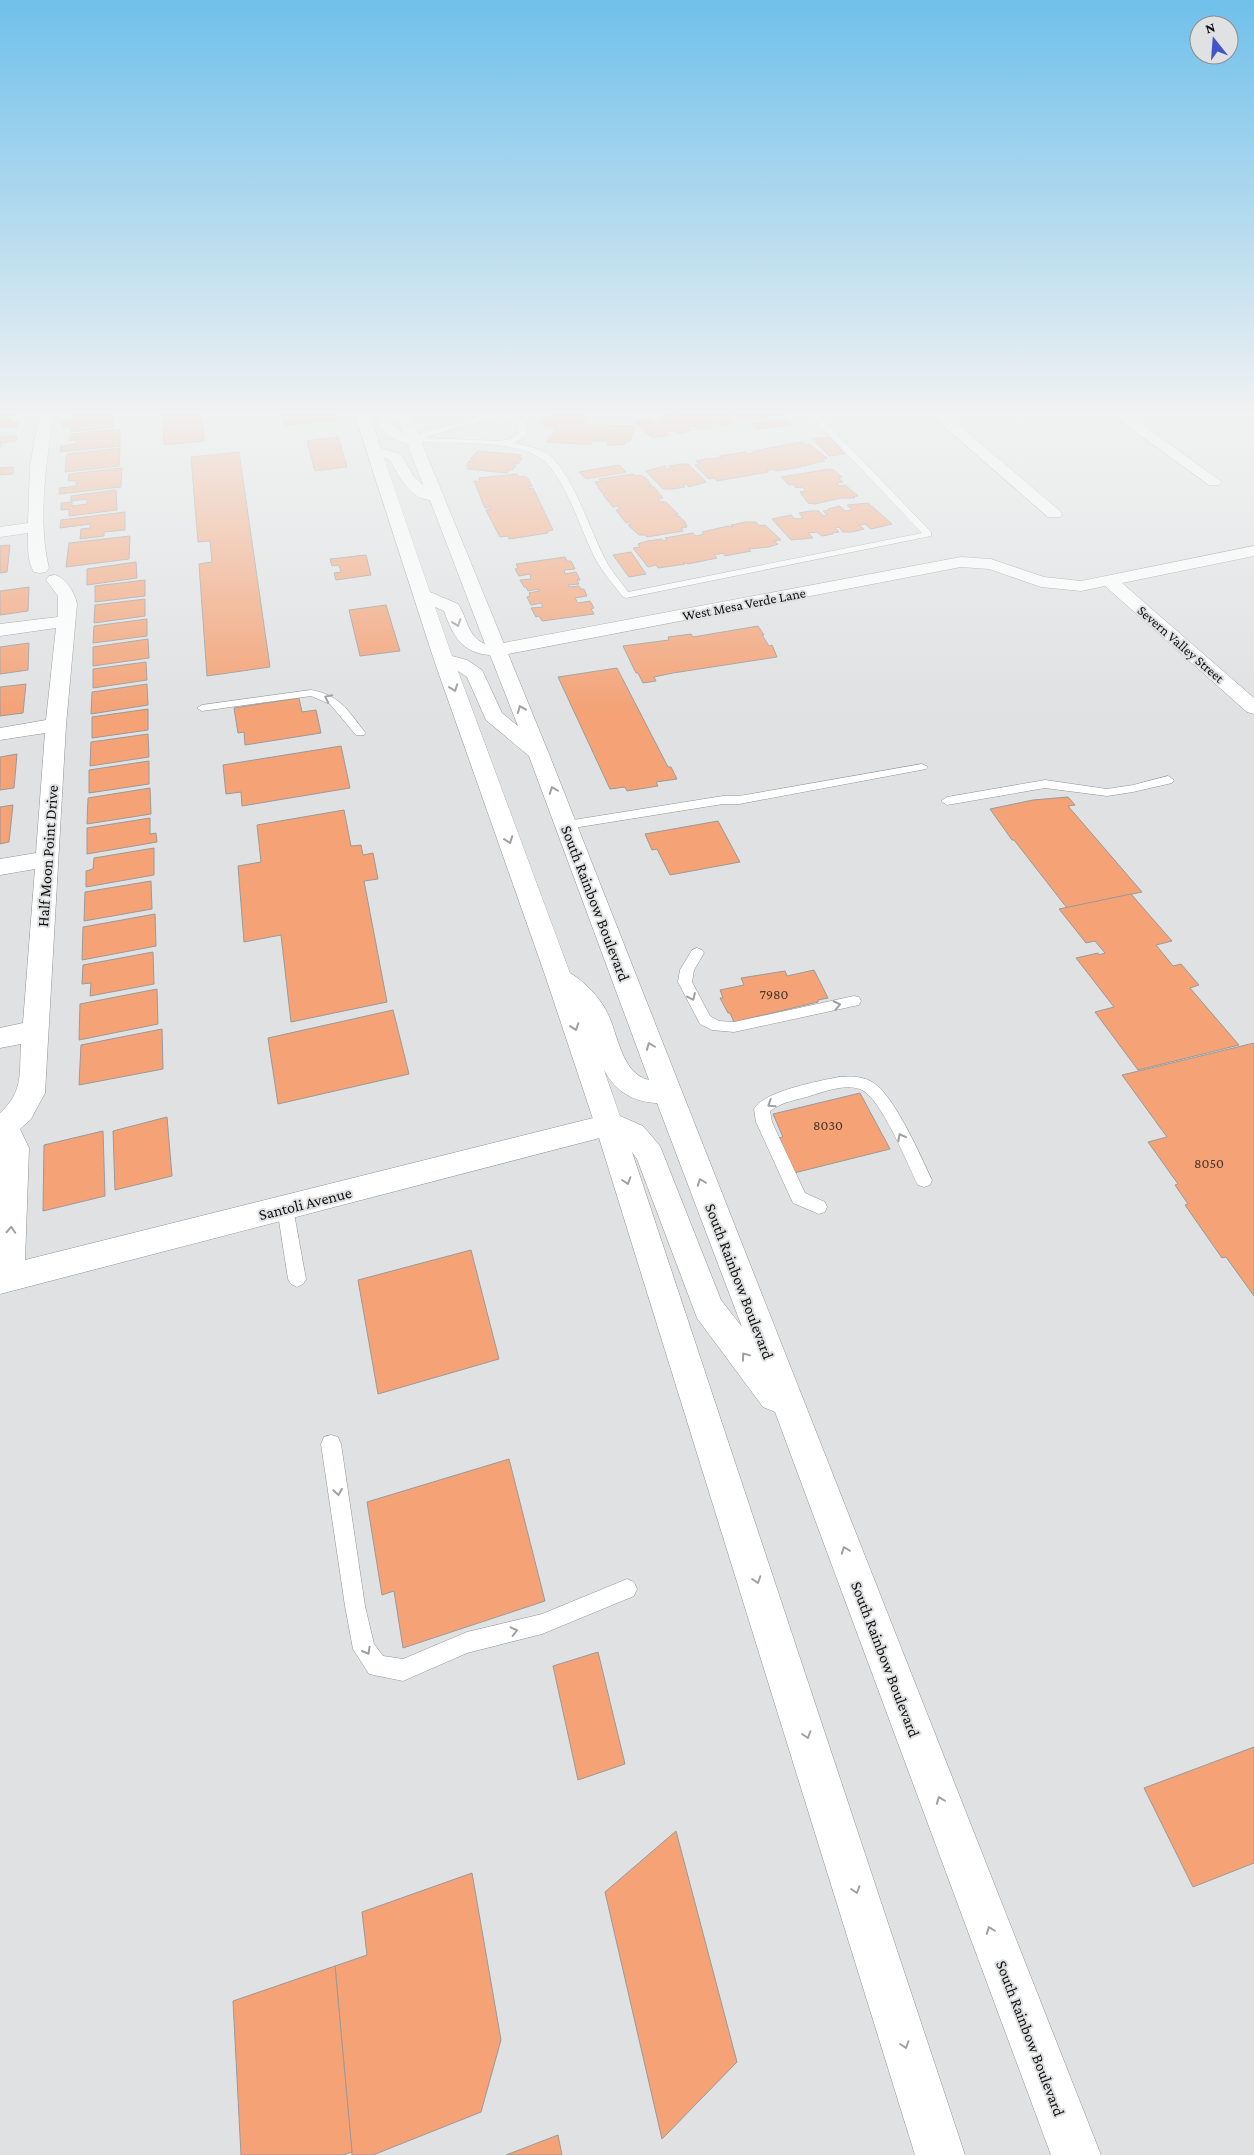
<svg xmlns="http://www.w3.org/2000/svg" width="1254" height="2155" font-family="'Crimson Pro',serif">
<rect width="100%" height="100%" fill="#e0e1e2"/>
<g fill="#f4a276" stroke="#9b9a99">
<path d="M0,409h15l-1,6 -14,2z"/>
<path d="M162,409h39l3,32 -40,4z"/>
<path d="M304,409l28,1 3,10 -51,6 -3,-14z"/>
<path d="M534,409h58l-29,4 -3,-3 -24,3z"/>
<path d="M699,409h22l16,13 -16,4 -4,-4 -8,2 4,3 -10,2h-5l-5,-3 -6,1 4,3 -6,1 2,1 -9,2 -4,-4 -9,2 4,3 -17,3 -18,-16 17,-4 4,4 7,-2 -4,-3 11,-2 13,2 -4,-3 15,-3 4,3 6,-1z"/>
<path d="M730,409h48l3,7 -38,5 -5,-3 -5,-4 3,-1 -2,-1z"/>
<path d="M113,411v16l-43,5v-6l-7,1v-6h8v-5z"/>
<path d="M576,413l2,2h4l4,6h-3l1,2 -5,2 56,1 -5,15h-4l-1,3 -8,1h-10l1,-4h-16l-1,3h-10l-34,-2 2,-5h3l3,-9 -10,-2 -3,-6 6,-1 -2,-2z"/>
<path d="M11,418l-1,5 8,-1 -1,5h-17v-8z"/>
<path d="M787,418l6,7 -37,4 -6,-6z"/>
<path d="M120,429v17l-60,6 1,-6 15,-2v-4l-7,1 1,-7z"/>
<path d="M17,436l-1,5 -15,2 -1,4v-10z"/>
<path d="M338,437l9,30 -32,4 -8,-30z"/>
<path d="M829,437l16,17 -16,2 -16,-17z"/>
<path d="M801,442l4,3 4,-1 18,14 -5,1 3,2 -9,2 -12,3 -5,-1 2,2 -25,4 -3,-2 -6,1 1,2 -51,9 -3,-3 -5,1 -14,-14 4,-1 -3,-3 9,-2 17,-1 -3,-2 26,-4 3,2 7,-2 -2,-1z"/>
<path d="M120,448l-1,18 -54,6 2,-18z"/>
<path d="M478,451l43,4 -2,3h3l-4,6 -5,-1 -1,2h4l-3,5h-4l-2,3 -40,-4 2,-3h-3l3,-5h5l1,-1 -5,-1z"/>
<path d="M239,452l31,215 -63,9 -8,-112 13,-2 -2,-21 -12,1 -7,-85z"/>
<path d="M681,464h7l18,18 -17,5 -3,-3 -3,1 2,2 -12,2h-10l-17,-18 19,-5 2,3 4,-1 -2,-2z"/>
<path d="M619,465l7,7 -40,7 -7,-7z"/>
<path d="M13,467v7l-13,1v-7z"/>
<path d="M122,468l-1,19 -62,7 1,-6 16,-2 1,-5h-9l1,-7z"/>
<path d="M830,469l4,1 8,7 -4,1 5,4 -7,1 4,3 5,-1 13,11 -5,1 2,1h-14l-26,6 -7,-1 -8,-11 6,-1 -4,-4 -6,1 -3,-4 -4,1 -8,-8z"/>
<path d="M517,474l2,3 6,-1 4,4 3,6 -4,1 1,2 4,-1 20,42 -6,1 1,2 -39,6 -1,-3 -8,1 -14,-27 5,-1 -1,-2 -5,1 -11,-27h6l-1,-3z"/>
<path d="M633,474l2,2 6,-1 6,4 4,6 -2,2 4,-1 10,12 -5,1 3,3h5l12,12 -4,1 1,1h4l6,6 2,5 -6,1 2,3 -36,6 -2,-2h-6l-11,-10 3,-1 -1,-2 -4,1 -10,-13 4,-1 -2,-3 -5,1 -10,-12 3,-2h-4l-7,-11 6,-1 -2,-2z"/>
<path d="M116,490l1,20 -48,6v-7l-8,1v-7l11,-1v4l15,-2v-5l-16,2v-5z"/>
<path d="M868,503l24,21 -21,5 -6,-5 -6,1 5,4 -12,3h-9l-4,-5 -4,1 4,4 -7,1 1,1 -11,2 -5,-4 -9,1 5,5 -22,2 -19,-21 19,-4 4,4 8,-1 -4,-5 12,-2h8l4,5 4,-1 -4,-4 6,-1 -1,-1 12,-3 5,5 7,-1 -5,-5z"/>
<path d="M125,512v18l-21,2v4l-24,3 1,-10 9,-1v-4l-30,4 1,-8z"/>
<path d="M746,522h10l3,4 6,-1 16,15 -7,1 4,3 -9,3 -21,2 3,2 -26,5 -2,-3 -9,2 3,3 -29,6 -5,-2 2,2 -27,4 -2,-3 -8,2 -15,-19 7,-1 -2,-3 9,-3 15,-2 2,2 3,-1 -2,-2 28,-5 3,3 8,-2 -2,-2 26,-6 5,1 -2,-2z"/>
<path d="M130,536l-1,23 -63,8 3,-24z"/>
<path d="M10,545l-3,27 -7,1v-27z"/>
<path d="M631,552l15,22 -17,3 -16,-22z"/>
<path d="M366,555l5,20 -35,5 -2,-7 7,-1 -2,-7 -7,1 -2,-7z"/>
<path d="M565,557l2,4h4l4,8 -11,1 1,4 11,-2 4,8h-3l2,4 -11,1 1,2 10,-1 2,3h3l3,7 -12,2 3,5 12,-2 4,7 -3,1 3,5 -52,7 -3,-5 -3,1 -5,-9 12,-1 -2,-4 -10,2 -4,-8 3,-1 -1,-3 10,-2 -1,-2 -10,2 -2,-4h-2l-4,-7 11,-1 -1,-5 -11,2 -4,-7 3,-1 -2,-4z"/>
<path d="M136,562l1,16 -50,7v-16z"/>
<path d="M145,580v16l-50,6v-16z"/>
<path d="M29,587l-1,24 -28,4v-24z"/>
<path d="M145,599v17l-51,7 1,-18z"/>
<path d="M386,605l14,46 -40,5 -11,-46z"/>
<path d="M147,619v17l-54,7 1,-17z"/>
<path d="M758,626l6,9h-2l7,11 3,-1 5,12 -104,16 -19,4 2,4 -13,2 -5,-10h-2l-13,-27 46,-6 -1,-3 23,-3 2,3z"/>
<path d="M148,639l1,19 -56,8v-19z"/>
<path d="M29,643l-1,27 -28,4v-27z"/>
<path d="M146,662l1,18 -54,8v-19z"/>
<path d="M617,668l51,99h3l6,12 -21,3 2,4 -31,5 -2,-4 -15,2 -52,-112z"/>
<path d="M26,684l-3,29 -23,3v-29z"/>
<path d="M147,684l1,21 -57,9 1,-22z"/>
<path d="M299,698l3,14 14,-2 5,23 -76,12 -1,-13 -6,1 -4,-25z"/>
<path d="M148,709v21l-56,8v-21z"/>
<path d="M148,734l1,23 -59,9 1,-24z"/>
<path d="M341,746l9,42 -108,18 -1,-14 -15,2 -3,-29z"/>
<path d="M17,754l-3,34 -14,2v-33z"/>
<path d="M149,761v23l-60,9v-23z"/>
<path d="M150,788l1,26 -64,10 1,-26z"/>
<path d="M1068,797l7,8 -7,1 74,86 -75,16 -53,-68h-2l-22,-31 43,-9z"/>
<path d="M13,805l-4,37 -9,2v-37z"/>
<path d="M344,810l7,36 10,-1 2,10 10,-2 5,26 -14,2 23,121 -96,20 -10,-87 -37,7 -6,-76 23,-4 -4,-37z"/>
<path d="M150,818v16l6,-1 1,9 -70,12v-26z"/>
<path d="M718,821l22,41 -70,13 -13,-26 -5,1 -7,-16z"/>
<path d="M154,848v27l-68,12v-16l7,-2 1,-11z"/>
<path d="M151,881l1,28 -68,12 1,-29z"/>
<path d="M1131,894l41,47 -16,4 17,21 8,-2 18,21 -9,3 49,57 -101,25 -43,-58 19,-5 -38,-49 22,-5 1,2 6,-2 -10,-12 -9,2 -27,-34z"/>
<path d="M155,914l1,32 -74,14 1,-33z"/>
<path d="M153,952l1,32 -64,12 1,-13 -9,1 1,-19z"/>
<path d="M814,970l14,28 -10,2v2l-84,20 -4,-9h-2l-8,-15h3l-3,-8 24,-5 -3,-7 44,-7 2,5z"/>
<path d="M157,989l1,35 -79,16 1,-36z"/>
<path d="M393,1010l16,64 -131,30 -10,-66z"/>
<path d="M162,1029l1,40 -84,16 2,-40z"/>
<path d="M1254,1043v253l-28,-39 -4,1 -37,-53 3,-1 -13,-19 3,-1 -30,-42 19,-5 -45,-62z"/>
<path d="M860,1093l30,56 -100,25 -16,-35 9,-2 -10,-23z"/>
<path d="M167,1117l5,59 -57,14 -2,-59z"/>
<path d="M103,1131l2,65 -62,15 1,-66z"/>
<path d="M471,1250l28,109 -121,35 -20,-114z"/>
<path d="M509,1459l36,142 -142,47 -9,-57 -12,4 -15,-93z"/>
<path d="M598,1652l27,112 -47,16 -25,-114z"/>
<path d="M1254,1747v116l-61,24 -49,-99z"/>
<path d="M676,1831l61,231 -75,77 -57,-247z"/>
<path d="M472,1873l29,167 -20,72 -108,43h-21l-17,-189 32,-11 -5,-43z"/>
<path d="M335,1966l17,186 -9,3h-102l-8,-154z"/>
<path d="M558,2135l4,20h-56z"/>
</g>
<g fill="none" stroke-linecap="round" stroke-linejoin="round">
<defs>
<g id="service">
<path d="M804,409h9l118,123v4l-305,62 -3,-1c-9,-12 -20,-24 -27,-37 -15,-27 -32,-90 -59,-104 -31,-17 -89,-12 -124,-14l-4,-2c16,-13 39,-13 59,-19 11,-3 20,-10 33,-8 9,1 17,5 25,10l1,11 -13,9c12,3 26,5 36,13 23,19 40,74 54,101 6,13 16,23 24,35l294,-59zM501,417l18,9v7l-8,6 -12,2 -74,-3c15,-6 29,-9 45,-13 11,-2 19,-7 31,-8z"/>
<path d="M311,690c28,5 36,19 53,41l2,2 -2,2h-8l-26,-31 -19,-8 -109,15 -5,-3 5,-3z"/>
<path d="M922,764l6,3 -2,2 -187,35h-16l-156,25 -6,-4 6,-4 156,-25h16z"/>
<path d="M1168,776l6,4 -2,3 -39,9 -26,4 -62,-8 -98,17 -6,-4 6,-4 98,-17 62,9 26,-4z"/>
<path d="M697,948l5,2 2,3 -10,17 -2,12 18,34 9,5 15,1 120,-26 5,1 2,4 -2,4 -5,1 -120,26 -22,-2 -12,-6 -22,-42 2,-12 12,-20z"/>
<path d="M839,1077c11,-1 23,-1 33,5 22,12 49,75 60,98l-2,5 -6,2 -6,-2c-11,-22 -36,-85 -56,-95 -14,-7 -36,1 -49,5 -15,5 -30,6 -43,16l2,11 33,71 20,9 2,5 -2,5 -6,2 -26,-11 -37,-81 -2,-13c10,-18 65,-28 85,-32z"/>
<path d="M285,1201l6,2 2,5 13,71 -3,5 -6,3 -6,-3 -3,-5 -11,-71 2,-5z"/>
<path d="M331,1435l7,2 3,7 24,162 9,38 9,12 20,3 64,-27 75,-18 85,-35 7,3 3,7 -3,7 -92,38 -75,19 -64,28 -34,-7 -16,-25 -8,-43 -24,-162 3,-7z"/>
</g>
<g id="minor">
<path d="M40,409h14c-7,49 -17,111 -5,159l-3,4 -6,1 -6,-1c-7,-11 -6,-26 -6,-39l-28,4v-10l28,-4 2,-56z"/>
<path d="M924,409h16l120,102 2,3 -2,3h-12z"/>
<path d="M1104,409h17l101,73 -3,3h-10z"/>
<path d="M1254,546v10l-132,27 132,115v16l-7,-2 -142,-126 -24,5 -40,-4 -52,-18 -28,-2 -463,89 -7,-2 -2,-4 2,-4 7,-2 463,-87 30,2 53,18 37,4z"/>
<path d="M55,575c11,3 20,18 22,29l-11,121 -21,368 -14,26 -11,10 9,19 -4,112 584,-146 10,3 4,8 -4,8 -619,161v-181c24,-22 19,-39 21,-69l-21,4v-20l23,-5 12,-154 -35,6v-16l36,-6 9,-120 -45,7v-12l46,-8 10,-92 -56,8v-12l58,-7v-21l-12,-16 3,-4z"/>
</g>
<path id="primary" d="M353,409h14l14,39 20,6 13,23 9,8 -16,-42c-21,-4 -27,-15 -35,-34h14l8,17 10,8 -10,-25h14l141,345 552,1401h-50l-276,-743 -12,-5 -66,-89 -60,-159 -5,-7 333,1003h-50l-320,-1030 -50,-150 -111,-315zM384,458l6,2c8,15 20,39 40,40l55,144c-18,-8 -17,-25 -27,-40l-28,-12zM435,607l9,4c9,25 18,42 46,44l28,71 -16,-13 -20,-43 -15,-10 -15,-4zM458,671l9,6 19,43 43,36 120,324c-28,-6 -31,-47 -42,-68 -7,-14 -23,-31 -37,-39zM604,1070c11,21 29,32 53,33l85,224 -21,-27 -61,-154 -17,-20 -23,-10z"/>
</defs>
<use href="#service" stroke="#929394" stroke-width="1"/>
<use href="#minor" stroke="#929394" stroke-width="1"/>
<use href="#primary" stroke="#929394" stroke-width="1"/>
<use href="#service" fill="#fff" fill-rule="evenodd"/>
<use href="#minor" fill="#fff" fill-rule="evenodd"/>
<use href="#primary" fill="#fff" fill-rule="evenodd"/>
</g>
<defs><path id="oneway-chevron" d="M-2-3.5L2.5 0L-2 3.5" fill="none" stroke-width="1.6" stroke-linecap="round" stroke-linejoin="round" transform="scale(1.25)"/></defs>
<g stroke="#a0a0a0">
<use href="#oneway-chevron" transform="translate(457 623) rotate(71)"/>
<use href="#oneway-chevron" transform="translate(454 688) rotate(70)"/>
<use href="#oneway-chevron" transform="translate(328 698) rotate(-154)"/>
<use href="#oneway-chevron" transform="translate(521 709) rotate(-112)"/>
<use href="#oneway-chevron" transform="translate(553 790) rotate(-111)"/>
<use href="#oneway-chevron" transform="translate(509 840) rotate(70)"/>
<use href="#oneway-chevron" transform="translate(692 997) rotate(65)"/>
<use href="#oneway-chevron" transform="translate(837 1005) rotate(-12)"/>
<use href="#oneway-chevron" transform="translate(575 1027) rotate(71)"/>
<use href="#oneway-chevron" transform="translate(650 1046) rotate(-111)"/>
<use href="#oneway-chevron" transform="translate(771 1104) rotate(147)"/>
<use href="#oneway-chevron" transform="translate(901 1137) rotate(-118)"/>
<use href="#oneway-chevron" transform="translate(627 1181) rotate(72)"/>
<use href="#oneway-chevron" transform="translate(701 1182) rotate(-111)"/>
<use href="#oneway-chevron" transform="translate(11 1230) rotate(-87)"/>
<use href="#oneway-chevron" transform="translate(745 1356) rotate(-127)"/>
<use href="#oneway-chevron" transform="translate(338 1492) rotate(81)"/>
<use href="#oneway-chevron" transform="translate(845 1550) rotate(-111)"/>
<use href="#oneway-chevron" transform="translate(757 1580) rotate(72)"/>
<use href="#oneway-chevron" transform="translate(514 1631) rotate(-14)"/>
<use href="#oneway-chevron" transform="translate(367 1651) rotate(60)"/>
<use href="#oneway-chevron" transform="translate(807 1735) rotate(72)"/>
<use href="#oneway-chevron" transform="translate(940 1800) rotate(-111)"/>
<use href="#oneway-chevron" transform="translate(856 1890) rotate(72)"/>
<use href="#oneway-chevron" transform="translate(990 1930) rotate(-111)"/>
<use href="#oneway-chevron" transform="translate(905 2045) rotate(72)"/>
</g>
<linearGradient id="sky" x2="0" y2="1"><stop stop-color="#6fc0eb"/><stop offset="0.58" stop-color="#f1f2f2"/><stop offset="1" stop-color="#f1f2f2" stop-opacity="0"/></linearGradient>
<rect width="1254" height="711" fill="url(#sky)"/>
<g text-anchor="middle" stroke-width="4" stroke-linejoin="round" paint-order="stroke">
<g font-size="14" fill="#111" stroke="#e0e1e2">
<text transform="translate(744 604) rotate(-11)" y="5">West Mesa Verde Lane</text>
<text transform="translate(1181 644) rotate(41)" y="5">Severn Valley Street</text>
</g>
<g font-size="14" fill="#4a352a">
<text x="774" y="999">7980</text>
<text x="828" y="1130">8030</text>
<text x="1209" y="1168">8050</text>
</g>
<g font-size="16" fill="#111" stroke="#e0e1e2">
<text transform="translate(47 856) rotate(-86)" y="6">Half Moon Point Drive</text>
<text transform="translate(596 903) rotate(69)" y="6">South Rainbow Boulevard</text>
<text transform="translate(305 1203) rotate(-14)" y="6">Santoli Avenue</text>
<text transform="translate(740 1281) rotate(69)" y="6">South Rainbow Boulevard</text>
<text transform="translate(886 1659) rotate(69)" y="6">South Rainbow Boulevard</text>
<text transform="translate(1031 2038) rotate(69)" y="6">South Rainbow Boulevard</text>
</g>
</g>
<g transform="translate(1214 40) rotate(343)"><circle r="24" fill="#e0e1e2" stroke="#8d8e8e"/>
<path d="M0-4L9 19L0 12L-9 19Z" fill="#4355c9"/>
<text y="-8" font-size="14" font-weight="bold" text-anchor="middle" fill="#111111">N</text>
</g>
</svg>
